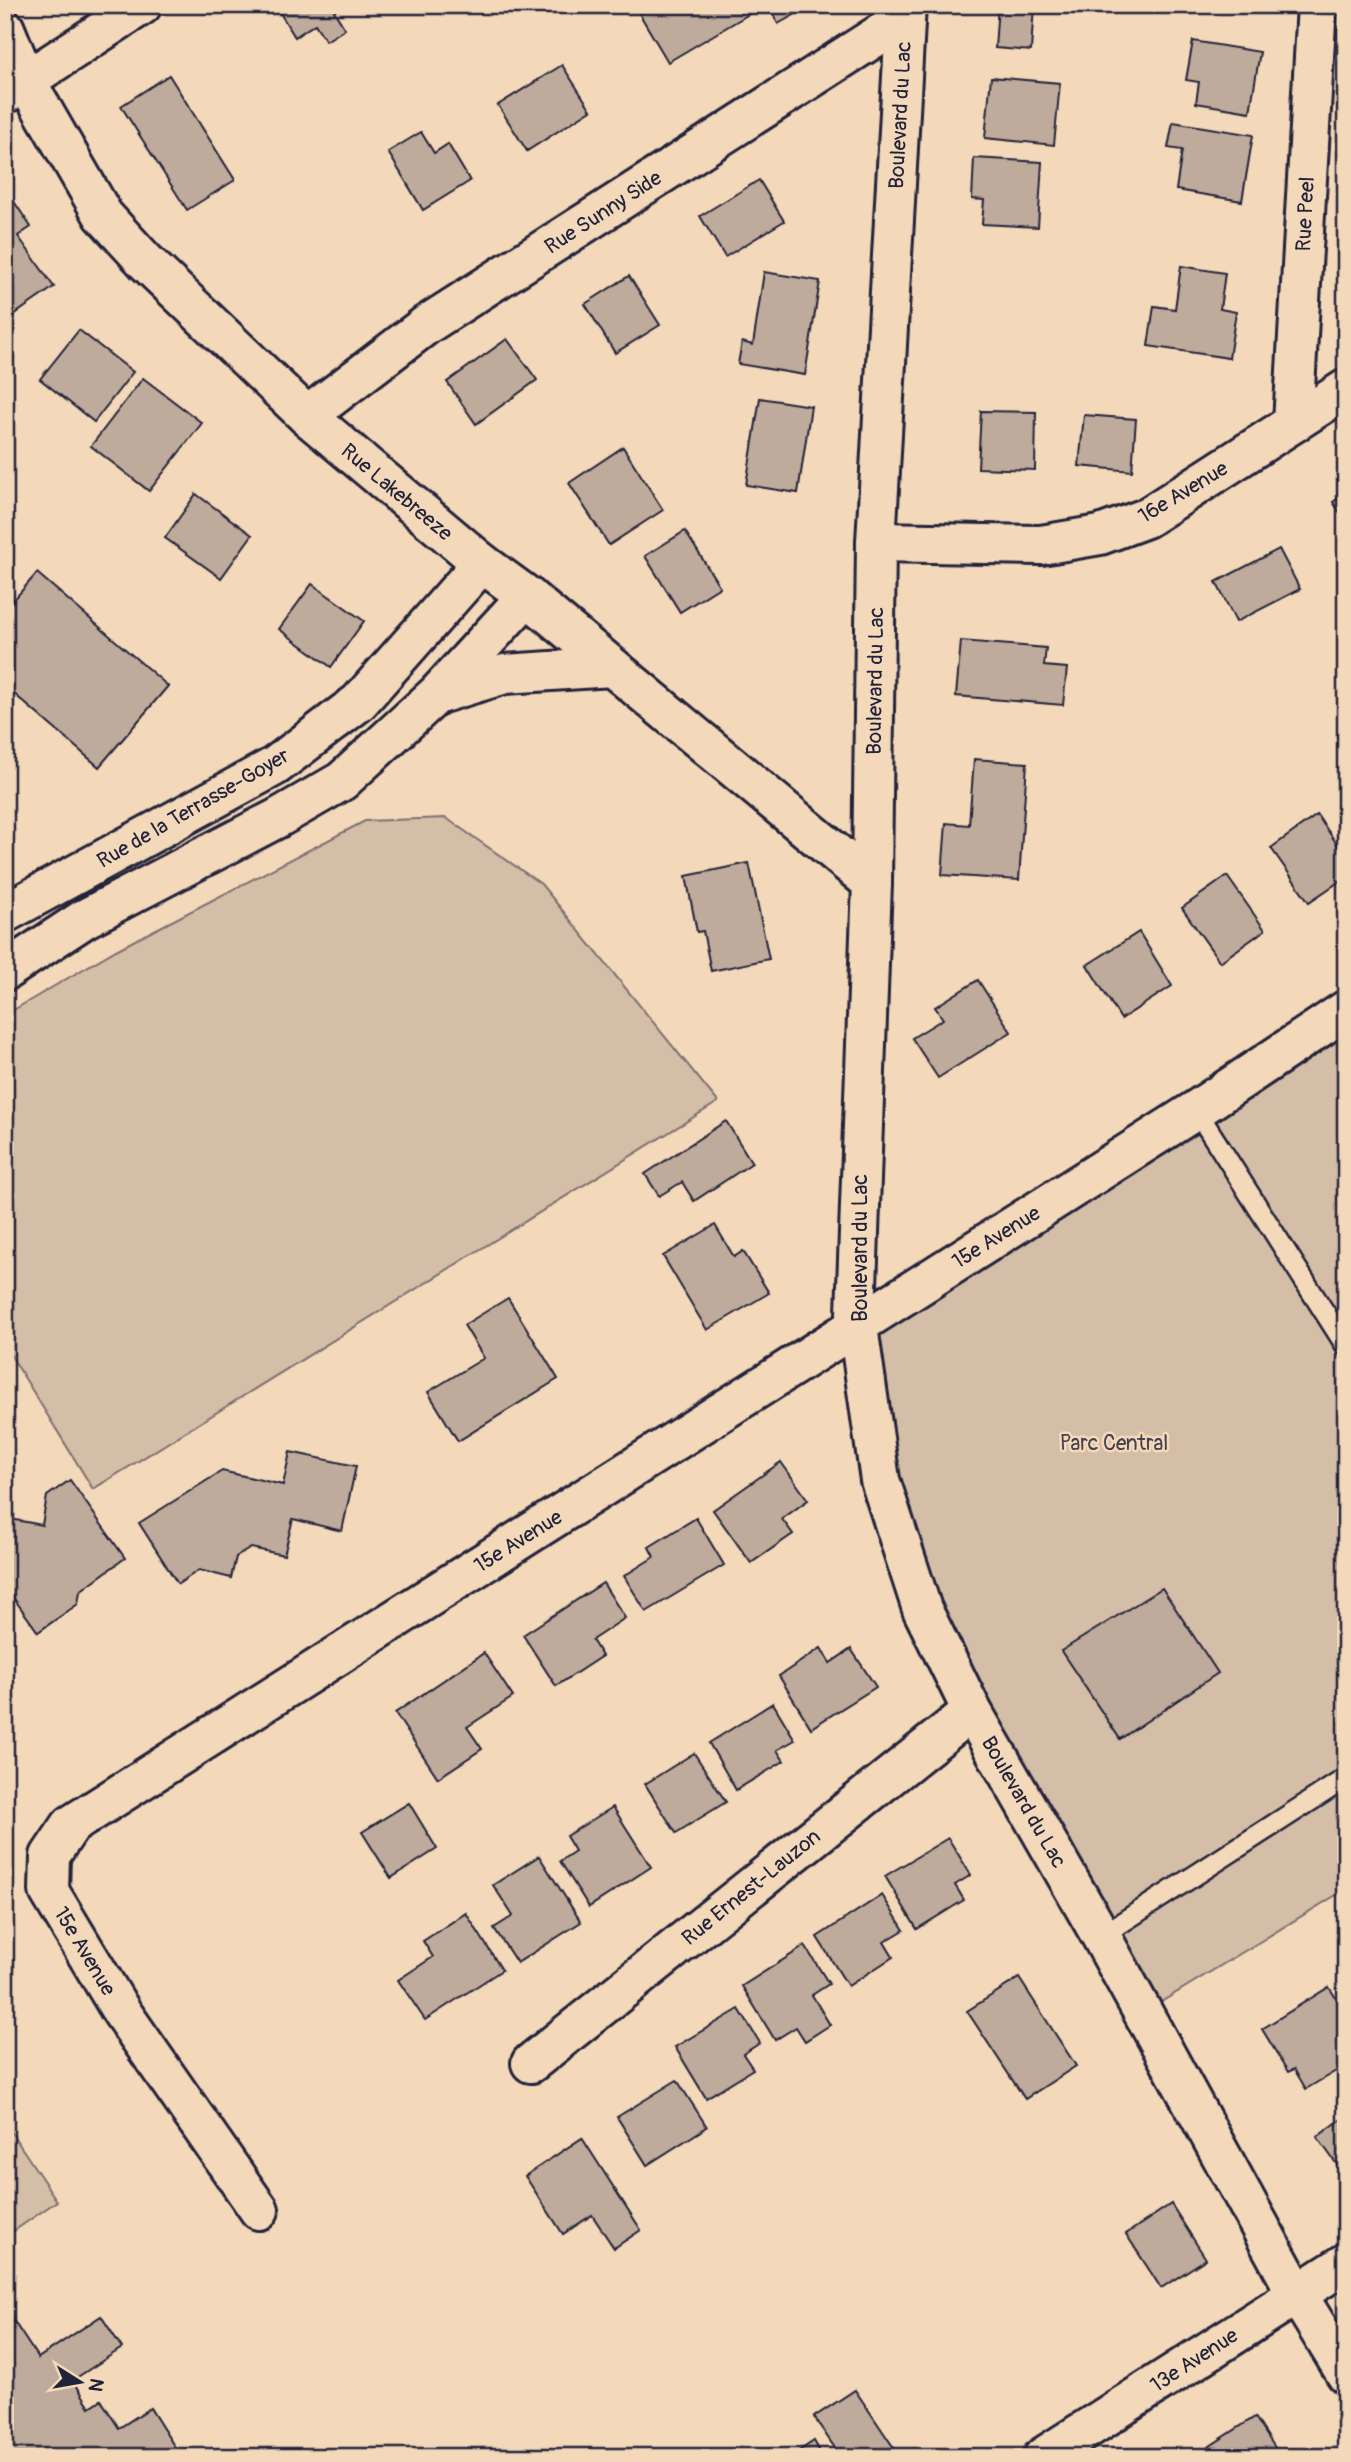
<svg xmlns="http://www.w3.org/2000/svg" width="1351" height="2462" font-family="Pangolin,sans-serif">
<rect width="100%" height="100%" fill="#f3d9ba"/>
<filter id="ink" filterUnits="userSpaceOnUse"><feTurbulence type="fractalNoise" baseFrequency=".0143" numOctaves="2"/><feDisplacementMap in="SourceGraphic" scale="14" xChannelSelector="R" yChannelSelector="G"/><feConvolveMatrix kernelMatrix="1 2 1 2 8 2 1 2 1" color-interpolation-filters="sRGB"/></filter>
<g filter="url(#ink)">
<g fill="#d5bea7" stroke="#7c7071" stroke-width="2">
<path d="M446,818l95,66 177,218 -625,387 -88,-143v-331l111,-65 249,-129z"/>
<path d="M1346,1010v879l-208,127 -216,-407 -73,-272z"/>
<path d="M5,2123l52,78 -52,36z"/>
</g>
<g fill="#bfab9b" stroke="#22223b" stroke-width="2">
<path d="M275,5h69l-10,6 11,18 -19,12 -11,-17 -20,13z"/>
<path d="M651,5h99l4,6 -86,51 -29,-49z"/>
<path d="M768,5h44l-34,19z"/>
<path d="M998,5h36l-3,46 -36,-3z"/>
<path d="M1193,41l67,11 -10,60 -54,-9 3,-21 -13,-2z"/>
<path d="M562,65l29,45 -64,41 -29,-46z"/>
<path d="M169,75l66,105 -48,30 -66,-104z"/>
<path d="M991,77l69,6 -6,62 -69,-7z"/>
<path d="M1173,122l80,13 -11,66 -66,-11 6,-40 -14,-2z"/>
<path d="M421,132l13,21 14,-9 22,37 -47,29 -35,-58z"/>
<path d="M974,158l68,4 -4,65 -56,-3 2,-24 -12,-1z"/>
<path d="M759,180l25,41 -59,36 -25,-41z"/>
<path d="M13,200l18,27 -13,9 36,51 -49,34v-115z"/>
<path d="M1181,266l44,7 -5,36 16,3 -7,46 -81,-12 6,-40 21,3z"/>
<path d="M764,272l56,9 -15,94 -67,-11 4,-22 11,3z"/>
<path d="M629,276l31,49 -45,28 -30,-49z"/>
<path d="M79,330l54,42 -39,50 -54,-43z"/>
<path d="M507,339l30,41 -61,44 -29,-42z"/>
<path d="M143,378l59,45 -53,68 -58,-45z"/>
<path d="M760,398l51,8 -13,87 -52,-8z"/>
<path d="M981,411l55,1 -1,58 -57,-2z"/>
<path d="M1084,415l52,4 -4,52 -53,-5z"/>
<path d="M623,447l40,63 -54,35 -40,-62z"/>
<path d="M1346,493v29l-13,-20z"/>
<path d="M196,494l56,41 -31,43 -56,-40z"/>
<path d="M685,531l35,56 -40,25 -35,-56z"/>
<path d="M1279,549l21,40 -64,33 -20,-40z"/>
<path d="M37,573l131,113 -69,81 -94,-81v-76z"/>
<path d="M312,584l52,37 -33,46 -52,-38z"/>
<path d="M961,641l85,7 -2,18 23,2 -4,37 -107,-9z"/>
<path d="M974,759l53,4 -8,117 -77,-5 4,-52 23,2z"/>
<path d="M1317,815l29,42v20l-37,25 -38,-54z"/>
<path d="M749,863l20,96 -58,12 -8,-40 -6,1 -11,-56z"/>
<path d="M1227,876l38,54 -45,32 -38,-54z"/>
<path d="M1139,932l33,54 -51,33 -34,-54z"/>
<path d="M978,980l33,52 -73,46 -26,-40 31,-19 -8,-12z"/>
<path d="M726,1121l26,42 -58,38 -12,-19 -23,14 -14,-22z"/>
<path d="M715,1225l19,32 9,-6 26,42 -62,37 -44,-74z"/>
<path d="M508,1298l50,81 -100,62 -30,-49 56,-34 -20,-33z"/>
<path d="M290,1452l66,14 -14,65 -49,-12 -9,36 -33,-7 -15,9 -5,21 -32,-8 -21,14 -39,-61 83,-52 61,14z"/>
<path d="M781,1462l27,38 -26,19 11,15 -42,29 -38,-53z"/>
<path d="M70,1480l55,78 -45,33 -2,13 -40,28 -33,-46v-68l37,7 5,-29z"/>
<path d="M696,1518l28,47 -78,47 -22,-36 30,-19 -5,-10z"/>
<path d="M603,1583l22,35 -33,22 10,16 -46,30 -33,-51z"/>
<path d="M1162,1588l56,85 -98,66 -59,-88z"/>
<path d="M821,1648l9,15 21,-14 25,38 -65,41 -32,-52z"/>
<path d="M484,1653l29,44 -46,30 15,22 -44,29 -43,-65z"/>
<path d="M773,1703l22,37 -18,10 7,11 -48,29 -27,-47z"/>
<path d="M694,1753l32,49 -50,31 -31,-49z"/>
<path d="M409,1803l28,46 -46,29 -29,-46z"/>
<path d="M613,1807l38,60 -62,40 -29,-46 15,-10 -9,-15z"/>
<path d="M948,1838l23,37 -16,10 9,15 -47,29 -32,-53z"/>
<path d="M539,1856l42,66 -64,41 -23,-35 19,-12 -20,-31z"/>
<path d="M882,1895l22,35 -20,12 9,15 -45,29 -31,-49z"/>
<path d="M466,1913l36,57 -77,50 -27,-40 35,-23 -10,-16z"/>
<path d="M805,1946l24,38 -17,11 18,30 -25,16 -9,-14 -21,13 -33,-54z"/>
<path d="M1019,1978l57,88 -51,33 -58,-88z"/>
<path d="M1329,1987l17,27v51l-40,24 -12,-20 -6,3 -26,-43z"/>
<path d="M739,2009l21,34 -17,11 10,15 -47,29 -31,-51z"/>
<path d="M677,2080l30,47 -60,38 -30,-48z"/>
<path d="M1346,2116v61l-29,-40z"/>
<path d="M582,2138l59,92 -27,18 -22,-33 -29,19 -38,-58z"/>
<path d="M1171,2204l35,55 -45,29 -35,-54z"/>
<path d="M5,2308l33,50 63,-42 21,32 -49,32 17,27 11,-7 18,28 31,-20 31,49h-176z"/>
<path d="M855,2390l45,67h-59l-27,-40z"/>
<path d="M1255,2417l26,40h-88z"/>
<path d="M814,2441l9,16h-33z"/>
</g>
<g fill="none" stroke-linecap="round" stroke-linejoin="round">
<defs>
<g id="service">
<path d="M1196,1110l150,236"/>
<path d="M1101,1936l245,-158"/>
</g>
<g id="minor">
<path d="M5,29l21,52 77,134 42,46 162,155 175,147 45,33 345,287"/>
<path d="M5,94l137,-89"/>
<path d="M307,416l119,-91 479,-307"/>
<path d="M1293,423l24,-418"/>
<path d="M876,542l165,3 59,-10 46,-17 200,-129"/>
<path d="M439,694l66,-20 107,-7"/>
<path d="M5,913l270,-147 84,-64 123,-139"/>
<path d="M5,971l79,-52 194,-101 64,-37 95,-87 90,-98"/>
<path d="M531,2063l441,-352"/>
<path d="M259,2210l-138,-199 -72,-120 1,-35 21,-31 1125,-715 150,-100"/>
<path d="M1043,2457l303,-194"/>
</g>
<path id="tertiary" d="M906,5l-30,537 -4,341 -16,430 24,167 42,129 50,102 129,225 196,358 49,80"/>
</defs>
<use href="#service" stroke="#22223b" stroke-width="24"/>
<use href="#minor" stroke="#22223b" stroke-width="44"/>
<use href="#tertiary" stroke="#22223b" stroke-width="44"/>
<use href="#service" stroke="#f3d9ba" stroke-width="19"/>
<use href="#minor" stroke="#f3d9ba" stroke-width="38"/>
<use href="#tertiary" stroke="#f3d9ba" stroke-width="38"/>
</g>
</g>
<g text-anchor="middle" stroke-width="5" stroke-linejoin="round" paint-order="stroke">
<g font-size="21" fill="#22223b" stroke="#f3d9ba">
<text transform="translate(900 115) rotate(-87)" y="7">Boulevard du Lac</text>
<text transform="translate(603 212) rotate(-33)" y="7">Rue Sunny Side</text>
<text transform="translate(1305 214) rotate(-87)" y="7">Rue Peel</text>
<text transform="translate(397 492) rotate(40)" y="7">Rue Lakebreeze</text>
<text transform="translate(1183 492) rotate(-31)" y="7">16e Avenue</text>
<text transform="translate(875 681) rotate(-89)" y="7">Boulevard du Lac</text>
<text transform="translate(193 808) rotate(-30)" y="7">Rue de la Terrasse-Goyer</text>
<text transform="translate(996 1237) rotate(-32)" y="7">15e Avenue</text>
<text transform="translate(860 1248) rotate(-90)" y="7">Boulevard du Lac</text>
<text transform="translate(518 1541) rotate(-32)" y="7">15e Avenue</text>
<text transform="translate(1024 1802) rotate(60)" y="7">Boulevard du Lac</text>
<text transform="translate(751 1887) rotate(-39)" y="7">Rue Ernest-Lauzon</text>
<text transform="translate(85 1951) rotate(59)" y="7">15e Avenue</text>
<text transform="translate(1194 2360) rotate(-33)" y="7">13e Avenue</text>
</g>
<g font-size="21" fill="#464151" stroke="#f3d9ba">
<text x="1114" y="1450">Parc Central</text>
</g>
</g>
<rect width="1351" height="2462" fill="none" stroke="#f3d9ba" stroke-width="28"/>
<rect x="14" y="14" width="1323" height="2434" fill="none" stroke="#22223b" stroke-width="2.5" filter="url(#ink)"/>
<g transform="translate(80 2382) rotate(101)" stroke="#f3d9ba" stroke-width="5" paint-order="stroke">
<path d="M0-5L12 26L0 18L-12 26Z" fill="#22223b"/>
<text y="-10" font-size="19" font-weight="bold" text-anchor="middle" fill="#22223b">N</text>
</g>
</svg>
